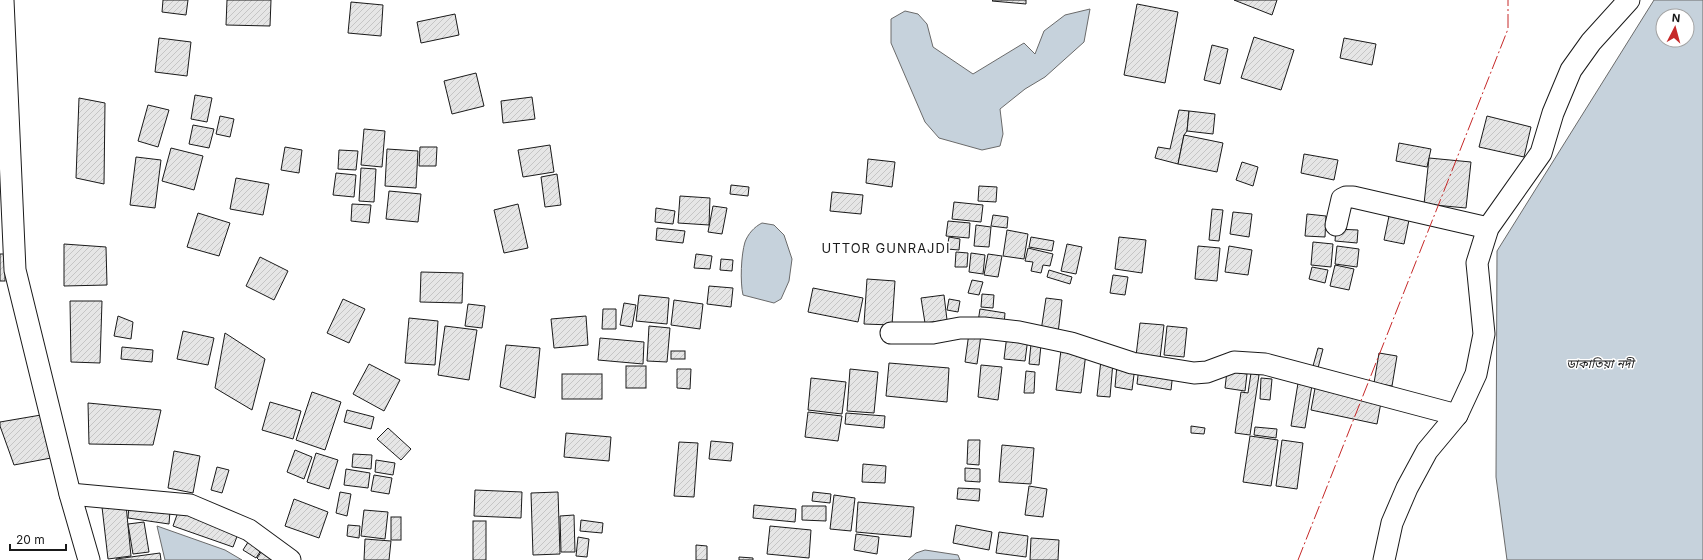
<svg xmlns="http://www.w3.org/2000/svg" width="1703" height="560" font-family="Inter,'Noto Sans Bengali',sans-serif">
<defs>
<pattern id="building-hatch" width="6" height="6" patternUnits="userSpaceOnUse"><rect width="6" height="6" fill="#e6e6e6"/><path d="M-1 1l2-2M0 6l6-6M5 7l2-2" fill="none" stroke="#c5c5c5"/></pattern>
</defs>
<rect width="100%" height="100%" fill="#fff"/>
<g fill="#c6d2dc" stroke="#6a6a6a" fill-rule="evenodd">
<path d="M1654,0h49v560h-196l-11,-83 1,-226zM1663,16h24v24h-24z"/>
<path d="M1090,9l-6,33 -39,35 -20,12 -25,20 3,25 -3,12 -18,4 -43,-12 -14,-16 -34,-79v-24l14,-8 13,3 9,10 6,23 40,27 51,-31 11,11 9,-23 21,-16z"/>
<path d="M762,223l12,2 10,10 8,24 -3,22 -8,18 -7,4 -31,-8c-3,-13 -2,-40 2,-53 3,-8 9,-15 17,-19z"/>
<path d="M157,526l68,24 17,10h-77z"/>
<path d="M925,550l33,5 2,5h-52l8,-7z"/>
</g>
<g fill="url(#building-hatch)" stroke="#1a1a1a">
<path d="M163,0h25l-2,15 -24,-3z"/>
<path d="M227,0h44l-1,26 -44,-1z"/>
<path d="M993,0h33v4l-34,-3z"/>
<path d="M1234,0h43l-5,15z"/>
<path d="M351,2l32,3 -2,31 -33,-3z"/>
<path d="M1137,4l41,8 -13,71 -41,-8z"/>
<path d="M455,14l4,21 -38,8 -4,-21z"/>
<path d="M1254,37l40,13 -13,40 -40,-12z"/>
<path d="M159,38l32,4 -4,34 -32,-4z"/>
<path d="M1344,38l32,6 -4,21 -32,-7z"/>
<path d="M1212,45l16,4 -8,35 -16,-4z"/>
<path d="M476,73l8,33 -32,8 -8,-33z"/>
<path d="M195,95l17,3 -5,24 -16,-3z"/>
<path d="M532,97l3,22 -32,4 -2,-22z"/>
<path d="M79,98l26,5 -1,81 -28,-6z"/>
<path d="M148,105l21,5 -11,37 -20,-6z"/>
<path d="M1179,110l10,1 -2,20 -3,4 -6,29 -23,-6 3,-11 12,2z"/>
<path d="M1189,111l26,3 -2,20 -26,-3z"/>
<path d="M220,116l14,3 -4,18 -14,-3z"/>
<path d="M1487,116l44,11 -7,30 -45,-10z"/>
<path d="M193,125l21,4 -5,19 -20,-4z"/>
<path d="M364,129l21,2 -3,36 -21,-2z"/>
<path d="M1184,135l39,8 -6,29 -39,-8z"/>
<path d="M1399,143l32,6 -4,18 -31,-6z"/>
<path d="M550,145l4,27 -31,5 -5,-27z"/>
<path d="M285,147l17,3 -3,23 -18,-3z"/>
<path d="M420,147h17l-1,19h-17z"/>
<path d="M171,148l32,8 -9,34 -32,-9z"/>
<path d="M387,149l31,2 -2,37 -31,-2z"/>
<path d="M339,150l19,1 -2,19 -18,-1z"/>
<path d="M1304,154l34,6 -4,20 -33,-7z"/>
<path d="M136,157l25,3 -6,48 -25,-3z"/>
<path d="M1429,158l42,4 -5,46 -42,-4z"/>
<path d="M868,159l27,3 -3,25 -26,-4z"/>
<path d="M1242,162l16,5 -5,19 -17,-6z"/>
<path d="M361,168l15,1 -2,33 -15,-1z"/>
<path d="M336,173l20,2 -2,22 -21,-2z"/>
<path d="M557,174l4,31 -16,2 -4,-30z"/>
<path d="M236,178l33,6 -6,31 -33,-6z"/>
<path d="M731,185l18,2 -1,9 -18,-2z"/>
<path d="M979,186l18,1 -1,15 -18,-1z"/>
<path d="M389,191l32,3 -3,28 -32,-3z"/>
<path d="M832,192l31,3 -2,19 -31,-3z"/>
<path d="M680,196l30,2 -1,27 -31,-2z"/>
<path d="M954,202l29,3 -2,17 -29,-3z"/>
<path d="M352,204l19,1 -2,18 -18,-2z"/>
<path d="M518,204l10,44 -24,5 -10,-43z"/>
<path d="M713,206l14,2 -5,26 -14,-2z"/>
<path d="M656,208l19,3 -2,13 -18,-2z"/>
<path d="M1212,209l11,1 -4,31 -10,-1z"/>
<path d="M1233,212l19,2 -3,23 -19,-3z"/>
<path d="M198,213l32,10 -11,33 -32,-9z"/>
<path d="M1307,214l19,2 -1,21 -20,-1z"/>
<path d="M993,215l15,2 -1,11 -16,-2z"/>
<path d="M1389,216l20,4 -5,24 -20,-4z"/>
<path d="M948,221l22,2 -1,15 -23,-2z"/>
<path d="M976,225l15,2 -2,20 -15,-1z"/>
<path d="M657,228l28,3 -2,12 -27,-3z"/>
<path d="M1336,229l22,1 -1,13 -22,-2z"/>
<path d="M1007,230l21,4 -4,25 -21,-3z"/>
<path d="M949,237l11,2 -1,11 -12,-1z"/>
<path d="M1031,237l23,4 -2,10 -23,-4z"/>
<path d="M1119,237l27,3 -4,33 -27,-4z"/>
<path d="M1313,242l20,2 -2,23 -20,-2z"/>
<path d="M64,244l42,3 1,38 -43,1z"/>
<path d="M1067,244l15,3 -6,27 -15,-3z"/>
<path d="M1198,246l22,2 -3,33 -22,-2z"/>
<path d="M1229,246l23,4 -4,25 -23,-3z"/>
<path d="M1337,246l22,3 -2,18 -22,-3z"/>
<path d="M1028,248l25,6 -3,12 -7,-1 -2,8 -10,-2 2,-9 -8,-1z"/>
<path d="M956,252l12,1 -1,14h-12z"/>
<path d="M971,253l14,2 -2,19 -14,-2z"/>
<rect x="0" y="254" width="5" height="27"/>
<path d="M696,254l16,2 -2,13 -16,-1z"/>
<path d="M988,254l14,2 -4,21 -14,-2z"/>
<path d="M260,257l28,14 -14,29 -28,-14z"/>
<path d="M721,259l12,1 -1,11 -12,-1z"/>
<path d="M1335,265l19,4 -5,21 -19,-4z"/>
<path d="M1312,267l16,3 -3,13 -16,-4z"/>
<path d="M1049,270l23,7 -2,7 -23,-7z"/>
<path d="M421,272l42,1 -1,30 -42,-1z"/>
<path d="M1113,275l15,2 -3,18 -15,-2z"/>
<path d="M867,279l28,2 -3,44 -28,-1z"/>
<path d="M972,280l11,2 -4,13 -11,-2z"/>
<path d="M709,286l24,2 -2,19 -24,-3z"/>
<path d="M813,288l50,10 -5,24 -50,-10z"/>
<path d="M982,294l12,1 -1,13 -12,-1z"/>
<path d="M639,295l30,3 -2,26 -31,-3z"/>
<path d="M944,295l3,25 -22,3 -4,-25z"/>
<path d="M1046,298l16,2 -4,33 -17,-2z"/>
<path d="M343,299l22,10 -16,34 -22,-10z"/>
<path d="M949,299l11,2 -2,11 -11,-2z"/>
<path d="M674,300l29,4 -3,25 -29,-4z"/>
<path d="M70,301h32l-2,62 -29,-1z"/>
<path d="M624,303l12,2 -4,22 -12,-2z"/>
<path d="M468,304l17,2 -3,22 -17,-2z"/>
<path d="M603,309h13v20h-14z"/>
<path d="M980,309l25,4 -1,12 -26,-3z"/>
<path d="M118,316l15,6 -2,17 -17,-3z"/>
<path d="M586,316l2,29 -34,3 -3,-29z"/>
<path d="M409,318l29,3 -3,44 -30,-2z"/>
<path d="M1140,323l24,2 -4,33 -24,-2z"/>
<path d="M445,326l32,4 -8,50 -31,-5z"/>
<path d="M649,326l21,2 -3,34 -20,-1z"/>
<path d="M1167,326l20,2 -3,29 -20,-2z"/>
<path d="M183,331l31,7 -6,27 -31,-6z"/>
<path d="M225,333l40,26 -13,51 -37,-22z"/>
<path d="M969,333l12,2 -4,29 -12,-2z"/>
<path d="M1007,335l21,3 -3,23 -21,-2z"/>
<path d="M600,338l44,4 -1,22 -45,-4z"/>
<path d="M1031,344l10,1 -2,20 -10,-1z"/>
<path d="M506,345l34,3 -5,50 -35,-11z"/>
<path d="M122,347l31,3 -1,12 -31,-3z"/>
<path d="M1318,348l5,1 -5,19 -5,-2z"/>
<path d="M1061,350l25,3 -5,40 -25,-3z"/>
<rect x="671" y="351" width="14" height="8"/>
<path d="M1379,353l18,3 -5,30 -18,-3z"/>
<path d="M1101,360l12,2 -3,35 -13,-1z"/>
<path d="M889,363l60,5 -2,34 -61,-6z"/>
<path d="M369,364l31,16 -16,31 -31,-17z"/>
<path d="M981,365l21,2 -4,33 -20,-3z"/>
<path d="M1117,365l18,2 -3,23 -17,-3z"/>
<rect x="626" y="366" width="20" height="22"/>
<path d="M1139,367l34,5 -2,18 -34,-6z"/>
<path d="M677,369h14l-1,20 -13,-1z"/>
<path d="M850,369l28,3 -4,41 -27,-2z"/>
<path d="M1026,371l9,1 -1,21h-10z"/>
<path d="M1227,371l20,3 -2,17 -20,-3z"/>
<path d="M1251,373l8,2 -9,60 -15,-2 6,-41 7,1z"/>
<rect x="562" y="374" width="40" height="25"/>
<path d="M1299,377l14,2 -8,49 -14,-2z"/>
<path d="M811,378l35,4 -4,32 -34,-4z"/>
<path d="M1261,378l11,1 -2,21 -10,-1z"/>
<path d="M1316,383l66,14 -5,27 -66,-14z"/>
<path d="M312,392l29,10 -16,48 -29,-10z"/>
<path d="M270,402l31,9 -8,28 -31,-9z"/>
<path d="M88,403l73,7 -8,35 -64,-1z"/>
<path d="M347,410l27,7 -3,12 -27,-7z"/>
<path d="M808,412l34,4 -4,25 -33,-4z"/>
<path d="M846,413l39,3 -1,12 -39,-4z"/>
<path d="M41,415l10,43 -37,7 -14,-39v-4z"/>
<path d="M1191,426l14,2 -1,6 -13,-1z"/>
<path d="M1255,427l22,2 -1,9 -22,-3z"/>
<path d="M388,428l23,21 -10,11 -24,-21z"/>
<path d="M566,433l45,4 -2,24 -45,-4z"/>
<path d="M1250,436l28,4 -7,46 -28,-4z"/>
<path d="M968,440h12l-1,25 -12,-1z"/>
<path d="M1282,440l21,3 -6,46 -21,-3z"/>
<path d="M711,441l22,2 -2,18 -22,-2z"/>
<path d="M679,442l19,1 -4,54 -20,-1z"/>
<path d="M1002,445l32,3 -3,36 -32,-2z"/>
<path d="M295,450l17,7 -8,22 -17,-7z"/>
<path d="M174,451l26,5 -7,37 -25,-5z"/>
<path d="M316,453l22,7 -9,29 -22,-7z"/>
<path d="M353,454l19,1 -1,14 -19,-2z"/>
<path d="M376,460l19,3 -2,12 -18,-3z"/>
<path d="M863,464l23,2 -1,17 -23,-1z"/>
<path d="M217,467l12,3 -7,23 -11,-3z"/>
<path d="M965,468l15,1v13l-15,-1z"/>
<path d="M346,469l24,4 -2,15 -24,-3z"/>
<path d="M374,475l18,3 -3,16 -18,-3z"/>
<path d="M1029,486l18,3 -4,28 -18,-2z"/>
<path d="M958,488l22,1 -1,12 -22,-2z"/>
<path d="M475,490l47,2 -1,26 -47,-2z"/>
<path d="M340,492l11,2 -4,22 -11,-3z"/>
<path d="M558,492l2,62 -27,1 -2,-62z"/>
<path d="M813,492l18,2 -1,9 -18,-2z"/>
<path d="M834,495l21,3 -4,33 -21,-2z"/>
<path d="M294,499l34,13 -9,26 -34,-12z"/>
<path d="M858,502l56,5 -3,30 -55,-5z"/>
<path d="M126,505l5,51 -23,3 -6,-52z"/>
<path d="M754,505l42,4 -1,13 -42,-4z"/>
<path d="M129,506l41,5 -1,13 -41,-6z"/>
<path d="M802,506h24v15l-24,-1z"/>
<path d="M364,510l24,2 -3,27 -24,-3z"/>
<path d="M178,512l60,22 -5,13 -60,-21z"/>
<path d="M574,515l1,37h-14l-1,-36z"/>
<rect x="391" y="517" width="10" height="23"/>
<path d="M581,520l22,3 -1,10 -22,-2z"/>
<rect x="473" y="521" width="13" height="39"/>
<path d="M144,522l5,30 -16,2 -5,-30z"/>
<path d="M348,525l12,1 -1,12 -12,-2z"/>
<path d="M956,525l36,7 -3,18 -36,-7z"/>
<path d="M770,526l41,4 -2,28 -42,-4z"/>
<path d="M999,532l29,4 -2,21 -30,-4z"/>
<path d="M856,534l23,3 -2,17 -23,-4z"/>
<path d="M578,537l11,2 -2,18 -11,-1z"/>
<path d="M1031,538l28,2 -1,20h-28z"/>
<path d="M250,539l13,8 -7,11 -13,-8z"/>
<path d="M365,539l26,2 -2,19h-25z"/>
<path d="M696,545l11,1v14h-11z"/>
<path d="M264,548l16,12h-21l-2,-2z"/>
<path d="M160,553l1,7h-45v-1z"/>
<path d="M739,557l14,1v2h-14z"/>
</g>
<g fill="none" stroke-linecap="round" stroke-linejoin="round">
<defs>
<g id="minor">
<path d="M3,0l12,270 55,224 19,66"/>
<path d="M1336,225l6,-26 4,-2h7l135,31"/>
<path d="M891,333h42l27,-5h24l35,4 52,11 61,20 62,10 13,-1 27,-10 31,2 192,51"/>
<path d="M70,494l120,11 59,25 41,30"/>
<path d="M1384,560l8,-37 15,-35 20,-37 30,-36 19,-41 8,-40 -7,-71 11,-35 53,-75 12,-40 18,-43 20,-28 38,-42"/>
</g>
</defs>
<use href="#minor" stroke="#1a1a1a" stroke-width="23"/>
<use href="#minor" stroke="#fff" stroke-width="21"/>
<path stroke="#c62828" stroke-width="1" stroke-dasharray="14 3 2 3" stroke-linecap="butt" d="M1298,560l210,-531v-29"/>
</g>
<g text-anchor="middle" stroke-width="3" stroke-linejoin="round" paint-order="stroke">
<g font-size="12" font-style="italic" fill="#1a1a1a" stroke="#fff">
<text x="1600" y="368">ডাকাতিয়া নদী</text>
</g>
<g font-size="13" letter-spacing="1" fill="#1a1a1a" stroke="#fff">
<text x="886" y="253">UTTOR GUNRAJDI</text>
</g>
</g>
<g transform="translate(1675 28) rotate(6)"><circle r="19" fill="#ffffff" stroke="#a3a3a3"/>
<path d="M0-3L7 15L0 10L-7 15Z" fill="#c62828"/>
<text y="-6" font-size="11" font-weight="bold" text-anchor="middle" fill="#1a1a1a">N</text>
</g>
<path d="M10 544v6h56v-6" fill="none" stroke="#1a1a1a" stroke-width="2"/>
<text x="16" y="544" font-size="12" fill="#1a1a1a" stroke="#ffffff" stroke-width="3" paint-order="stroke">20 m</text>
</svg>
